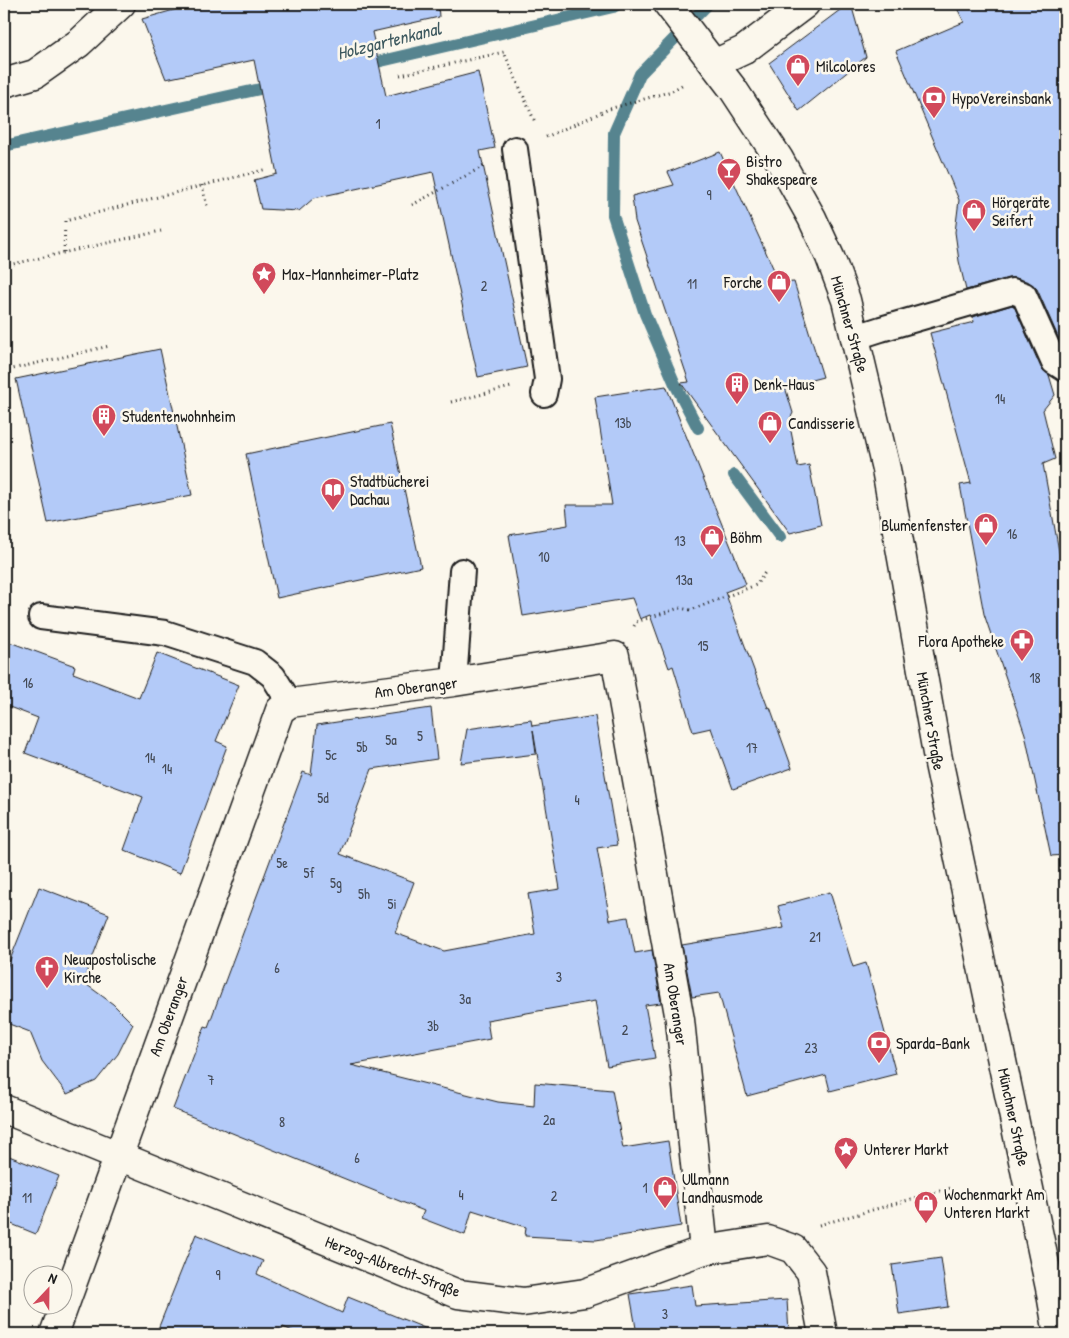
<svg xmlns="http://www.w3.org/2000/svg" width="1069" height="1338" font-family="'Patrick Hand',sans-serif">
<rect width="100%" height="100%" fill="#fbf7ec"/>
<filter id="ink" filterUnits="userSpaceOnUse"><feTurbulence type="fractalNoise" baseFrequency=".02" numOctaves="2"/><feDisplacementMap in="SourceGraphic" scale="10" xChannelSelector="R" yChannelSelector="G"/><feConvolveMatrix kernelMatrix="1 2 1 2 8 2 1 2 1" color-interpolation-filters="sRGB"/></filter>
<g filter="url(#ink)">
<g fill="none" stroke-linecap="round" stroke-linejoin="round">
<g stroke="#56848f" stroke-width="12">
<path d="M364,65l249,-58 5,-3"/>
<path d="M4,146l256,-57"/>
<path d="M698,428l-23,-44 -30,-70 -32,-99 1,-82 26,-59 68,-70"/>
<path d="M734,475l46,62"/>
</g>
</g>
<g fill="#b3caf8" stroke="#1c1c1c">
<path d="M195,4h243l1,13 -67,15 14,64 92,-24 17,76 -15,3 47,216 -49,10 -45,-205 -119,26 -15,13 -38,-2 -7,-29 23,-6 -23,-114 -88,19 -24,-60z"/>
<path d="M848,4h3l15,53 -67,54 -30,-48z"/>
<path d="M955,4h110v332l-6,3 -22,-50 -8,-7 -13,-4h-7l-43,12 -7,-29 -4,-29 4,-32 -63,-149 68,-29z"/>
<path d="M720,152l60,131 14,-1 29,95 -38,10 8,26 -4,8 9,46 11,-2 12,60 -31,8 -109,-150 8,-1 -54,-161 -3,-25 42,-11 -6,-13z"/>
<path d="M1012,305l2,1 27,62 8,7 6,20 -12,15 12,49 -12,5 22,120v271l-14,1 -26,-122 -41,-120 -24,-129 11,-2 -41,-150 44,-11 -1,-5z"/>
<path d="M160,349l32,146 -144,28 -32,-144z"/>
<path d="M666,386l80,198 -21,8 43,116 2,-1 22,61 -59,21 -22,-61 -18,4 -20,-66 -4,2 -19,-53 -10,4 -8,-21 -109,18 -14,-81 59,-10 -2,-20h46l-17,-108z"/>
<path d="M390,424l31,143 -144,31 -31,-144z"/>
<path d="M4,640l71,26 -2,7 66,25 18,-45 82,32 -23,56 11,5 -47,127 -56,-23 19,-53 -118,-44 13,-35 -34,-13z"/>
<path d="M431,708l6,51 -65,10 -32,85 74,28 -19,51 49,18 91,-17 -7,-40 32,-5 -27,-159 3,24 -75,9 6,-34 64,-9 1,6 63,-10 22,129 -20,3 13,72 18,-3 7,36 17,-3 9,53 -16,2 10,53 -48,8 -12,-65 -108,19 3,19 -139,26 147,37 36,4 1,-23 77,7 11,58 45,-7 13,85 -85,14 -71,-4 1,-9 -54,-17 -7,25 -44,-17 3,-7 -251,-102 32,-83 3,1 95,-255 8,3 6,-50z"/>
<path d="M39,887l70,27 -26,68 30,22 20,20 -15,30 -22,27 -29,13 -25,-33 -12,-29 -26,-10v-47z"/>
<path d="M830,892l23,75 13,-4 30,111 -66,17 -4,-16 -79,21 -28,-103 -27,4 -10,-52 102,-17 -6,-22z"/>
<path d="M4,1154l55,22 -23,58 -32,-13z"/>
<path d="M196,1234l67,27 -6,13 85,39 6,-16 89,36 -1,1h-136l-17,-7 -3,7h-124z"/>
<path d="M941,1258l7,49 -49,7 -7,-49z"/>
<path d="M692,1285l3,21 92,-6 2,34h-152l-7,-40z"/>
</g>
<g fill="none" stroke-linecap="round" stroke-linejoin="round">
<defs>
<g id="service">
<path d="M515,149l32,230 -3,15"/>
<path d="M856,337l25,-8 131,-38 12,4 30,67 11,7"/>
<path d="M41,617l124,16 90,29 18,14 17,27"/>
<path d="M454,682l8,-111"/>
</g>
<g id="minor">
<path d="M4,83l31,-9 44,-31 42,-39"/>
<path d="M4,1109l454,185 65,8 62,-9 119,-43 64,-10 25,9 18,23 12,62"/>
<path d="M54,1334l226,-624 10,-7 164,-21 161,-26 65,364 24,230"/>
</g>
<g id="secondary">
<path d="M668,4l65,85 46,70 33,59 18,39 16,43 40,169 52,290 112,529 8,46"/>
<path d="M714,64l30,-14 61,-46"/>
</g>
</defs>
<use href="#service" stroke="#1c1c1c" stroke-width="28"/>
<use href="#minor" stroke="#1c1c1c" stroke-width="31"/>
<use href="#secondary" stroke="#1c1c1c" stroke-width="31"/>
<g stroke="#1c1c1c" stroke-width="3" stroke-dasharray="1 4" stroke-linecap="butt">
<path d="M400,75l104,-23 31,70"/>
<path d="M546,137l63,-28 63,-18 13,-8"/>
<path d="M202,185l5,21"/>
<path d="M412,205l72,-39"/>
<path d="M64,252l1,-31 202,-52"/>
<path d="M4,266l157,-35"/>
<path d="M4,371l105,-25"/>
<path d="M451,402l60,-15"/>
<path d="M634,626l2,-4 43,-14 12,2 65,-25 10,-14"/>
<path d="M819,1225l132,-37"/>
</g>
<use href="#service" stroke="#fbf7ec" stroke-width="24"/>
<use href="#minor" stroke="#fbf7ec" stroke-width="28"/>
<use href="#secondary" stroke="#fbf7ec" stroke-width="28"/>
</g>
</g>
<defs>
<symbol id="shop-pin" viewBox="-11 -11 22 30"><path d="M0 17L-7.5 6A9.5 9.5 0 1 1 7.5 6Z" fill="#d1495b" stroke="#fbf7ec"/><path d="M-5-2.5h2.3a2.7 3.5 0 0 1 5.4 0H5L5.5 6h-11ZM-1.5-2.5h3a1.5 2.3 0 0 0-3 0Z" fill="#fff"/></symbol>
<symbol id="bank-pin" viewBox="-11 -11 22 30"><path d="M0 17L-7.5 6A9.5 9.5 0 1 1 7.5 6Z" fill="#d1495b" stroke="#fbf7ec"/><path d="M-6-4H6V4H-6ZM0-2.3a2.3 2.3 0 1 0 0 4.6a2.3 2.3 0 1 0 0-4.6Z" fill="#fff"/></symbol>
<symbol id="bar-pin" viewBox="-11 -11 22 30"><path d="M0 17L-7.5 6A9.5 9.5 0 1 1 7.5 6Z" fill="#d1495b" stroke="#fbf7ec"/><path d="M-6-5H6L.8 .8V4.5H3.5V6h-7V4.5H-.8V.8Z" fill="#fff"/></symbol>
<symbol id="sight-pin" viewBox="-11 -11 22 30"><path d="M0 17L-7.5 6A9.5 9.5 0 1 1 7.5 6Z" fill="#d1495b" stroke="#fbf7ec"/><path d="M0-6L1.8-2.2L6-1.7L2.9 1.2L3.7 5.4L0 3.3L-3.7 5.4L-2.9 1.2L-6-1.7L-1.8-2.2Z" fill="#fff"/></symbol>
<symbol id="building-pin" viewBox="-11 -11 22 30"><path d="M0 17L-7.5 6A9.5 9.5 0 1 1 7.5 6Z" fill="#d1495b" stroke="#fbf7ec"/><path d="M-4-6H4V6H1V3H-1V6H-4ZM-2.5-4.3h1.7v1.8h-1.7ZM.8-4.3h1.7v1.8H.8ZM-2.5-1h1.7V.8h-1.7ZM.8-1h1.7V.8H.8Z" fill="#fff"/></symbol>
<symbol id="library-pin" viewBox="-11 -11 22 30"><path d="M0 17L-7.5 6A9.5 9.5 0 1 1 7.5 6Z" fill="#d1495b" stroke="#fbf7ec"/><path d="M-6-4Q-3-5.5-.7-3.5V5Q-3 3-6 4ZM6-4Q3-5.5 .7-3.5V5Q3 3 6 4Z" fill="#fff"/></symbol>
<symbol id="pharmacy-pin" viewBox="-11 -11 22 30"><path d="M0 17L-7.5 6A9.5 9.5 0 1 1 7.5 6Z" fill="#d1495b" stroke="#fbf7ec"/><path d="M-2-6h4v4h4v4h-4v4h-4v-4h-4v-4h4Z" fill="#fff"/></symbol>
<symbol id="church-pin" viewBox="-11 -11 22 30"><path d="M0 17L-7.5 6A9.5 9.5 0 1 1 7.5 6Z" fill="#d1495b" stroke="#fbf7ec"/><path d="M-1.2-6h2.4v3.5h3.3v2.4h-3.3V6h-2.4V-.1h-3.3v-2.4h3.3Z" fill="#fff"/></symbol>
</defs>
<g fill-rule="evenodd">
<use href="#shop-pin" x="784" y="52" width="28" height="38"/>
<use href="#bank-pin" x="920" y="84" width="28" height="38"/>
<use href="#bar-pin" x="715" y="156" width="28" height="38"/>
<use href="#shop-pin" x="960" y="197" width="28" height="38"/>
<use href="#sight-pin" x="250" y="260" width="28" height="38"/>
<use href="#shop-pin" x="765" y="268" width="28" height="38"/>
<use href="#building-pin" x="723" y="370" width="28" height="38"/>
<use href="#building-pin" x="90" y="402" width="28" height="38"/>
<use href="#shop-pin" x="756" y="409" width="28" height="38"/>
<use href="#library-pin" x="319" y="476" width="28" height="38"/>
<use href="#shop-pin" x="972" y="511" width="28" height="38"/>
<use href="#shop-pin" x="698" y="523" width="28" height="38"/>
<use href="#pharmacy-pin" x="1008" y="627" width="28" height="38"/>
<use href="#church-pin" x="33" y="954" width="28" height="38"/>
<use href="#bank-pin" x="865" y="1029" width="28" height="38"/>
<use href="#sight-pin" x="832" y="1135" width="28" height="38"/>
<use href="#shop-pin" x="651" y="1174" width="28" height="38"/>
<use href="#shop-pin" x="912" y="1189" width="28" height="38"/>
</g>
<g text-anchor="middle" stroke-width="5" stroke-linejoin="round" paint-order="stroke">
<g font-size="14" fill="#424853">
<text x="378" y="129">1</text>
<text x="709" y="200">9</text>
<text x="692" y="289">11</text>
<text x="484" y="291">2</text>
<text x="1000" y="404">14</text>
<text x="623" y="428">13b</text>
<text x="1012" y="539">16</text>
<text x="680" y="546">13</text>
<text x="544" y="562">10</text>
<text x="684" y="585">13a</text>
<text x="703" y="651">15</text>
<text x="1035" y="683">18</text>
<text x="28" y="688">16</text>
<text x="420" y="741">5</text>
<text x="391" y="745">5a</text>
<text x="362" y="752">5b</text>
<text x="752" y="753">17</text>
<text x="331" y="760">5c</text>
<text x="150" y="763">14</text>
<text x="167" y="774">14</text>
<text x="323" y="803">5d</text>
<text x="577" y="805">4</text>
<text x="282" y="868">5e</text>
<text x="309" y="878">5f</text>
<text x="336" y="888">5g</text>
<text x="364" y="899">5h</text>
<text x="392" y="909">5i</text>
<text x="815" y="942">21</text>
<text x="277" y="973">6</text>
<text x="559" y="982">3</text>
<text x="465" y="1004">3a</text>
<text x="433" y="1031">3b</text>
<text x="625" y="1035">2</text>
<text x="811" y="1053">23</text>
<text x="211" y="1085">7</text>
<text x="549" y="1125">2a</text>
<text x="282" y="1127">8</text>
<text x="357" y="1163">6</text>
<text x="645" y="1193">1</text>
<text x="461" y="1200">4</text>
<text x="554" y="1201">2</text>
<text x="27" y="1203">11</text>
<text x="218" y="1280">9</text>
<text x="665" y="1319">3</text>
</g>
<g font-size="16" fill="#1c1c1c" stroke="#fbf7ec" text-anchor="start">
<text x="816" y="72">Milcolores</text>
<text x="952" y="104">HypoVereinsbank</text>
<text x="746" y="167">Bistro<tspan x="746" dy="18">Shakespeare</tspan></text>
<text x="992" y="208">Hörgeräte<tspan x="992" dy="18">Seifert</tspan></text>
<text x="282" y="280">Max-Mannheimer-Platz</text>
<text x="762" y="288" text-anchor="end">Forche</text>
<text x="754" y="390">Denk-Haus</text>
<text x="122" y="422">Studentenwohnheim</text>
<text x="788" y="429">Candisserie</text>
<text x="350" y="487">Stadtbücherei<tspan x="350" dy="18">Dachau</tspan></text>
<text x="968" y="531" text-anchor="end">Blumenfenster</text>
<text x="730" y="543">Böhm</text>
<text x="1004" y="647" text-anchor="end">Flora Apotheke</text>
<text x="64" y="965">Neuapostolische<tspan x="64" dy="18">Kirche</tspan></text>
<text x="896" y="1049">Sparda-Bank</text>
<text x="864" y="1155">Unterer Markt</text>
<text x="682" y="1185">Ullmann<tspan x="682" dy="18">Landhausmode</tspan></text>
<text x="944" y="1200">Wochenmarkt Am<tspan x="944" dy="18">Unteren Markt</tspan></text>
</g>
<g font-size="16" fill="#1c1c1c" stroke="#fbf7ec">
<text transform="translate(850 324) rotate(74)" y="6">Münchner Straße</text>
<text transform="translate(416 687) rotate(-7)" y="6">Am Oberanger</text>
<text transform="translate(931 721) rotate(80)" y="6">Münchner Straße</text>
<text transform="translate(676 1004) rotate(81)" y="6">Am Oberanger</text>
<text transform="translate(168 1016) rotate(-70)" y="6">Am Oberanger</text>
<text transform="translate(1014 1117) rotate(78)" y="6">Münchner Straße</text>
<text transform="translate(393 1266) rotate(21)" y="6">Herzog-Albrecht-Straße</text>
</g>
<g font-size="18" font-style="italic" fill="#3e595f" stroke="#fbf7ec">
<text transform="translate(389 41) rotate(-14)" y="6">Holzgartenkanal</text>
</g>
</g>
<rect width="1069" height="1338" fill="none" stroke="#fbf7ec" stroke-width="20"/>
<rect x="10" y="10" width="1049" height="1318" fill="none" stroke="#1c1c1c" stroke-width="2" filter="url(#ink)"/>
<g transform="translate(48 1290) rotate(22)"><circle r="24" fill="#fbf7ec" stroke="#a29f99"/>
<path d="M0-4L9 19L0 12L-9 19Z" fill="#d1495b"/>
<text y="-8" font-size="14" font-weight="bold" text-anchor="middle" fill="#1c1c1c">N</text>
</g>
</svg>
